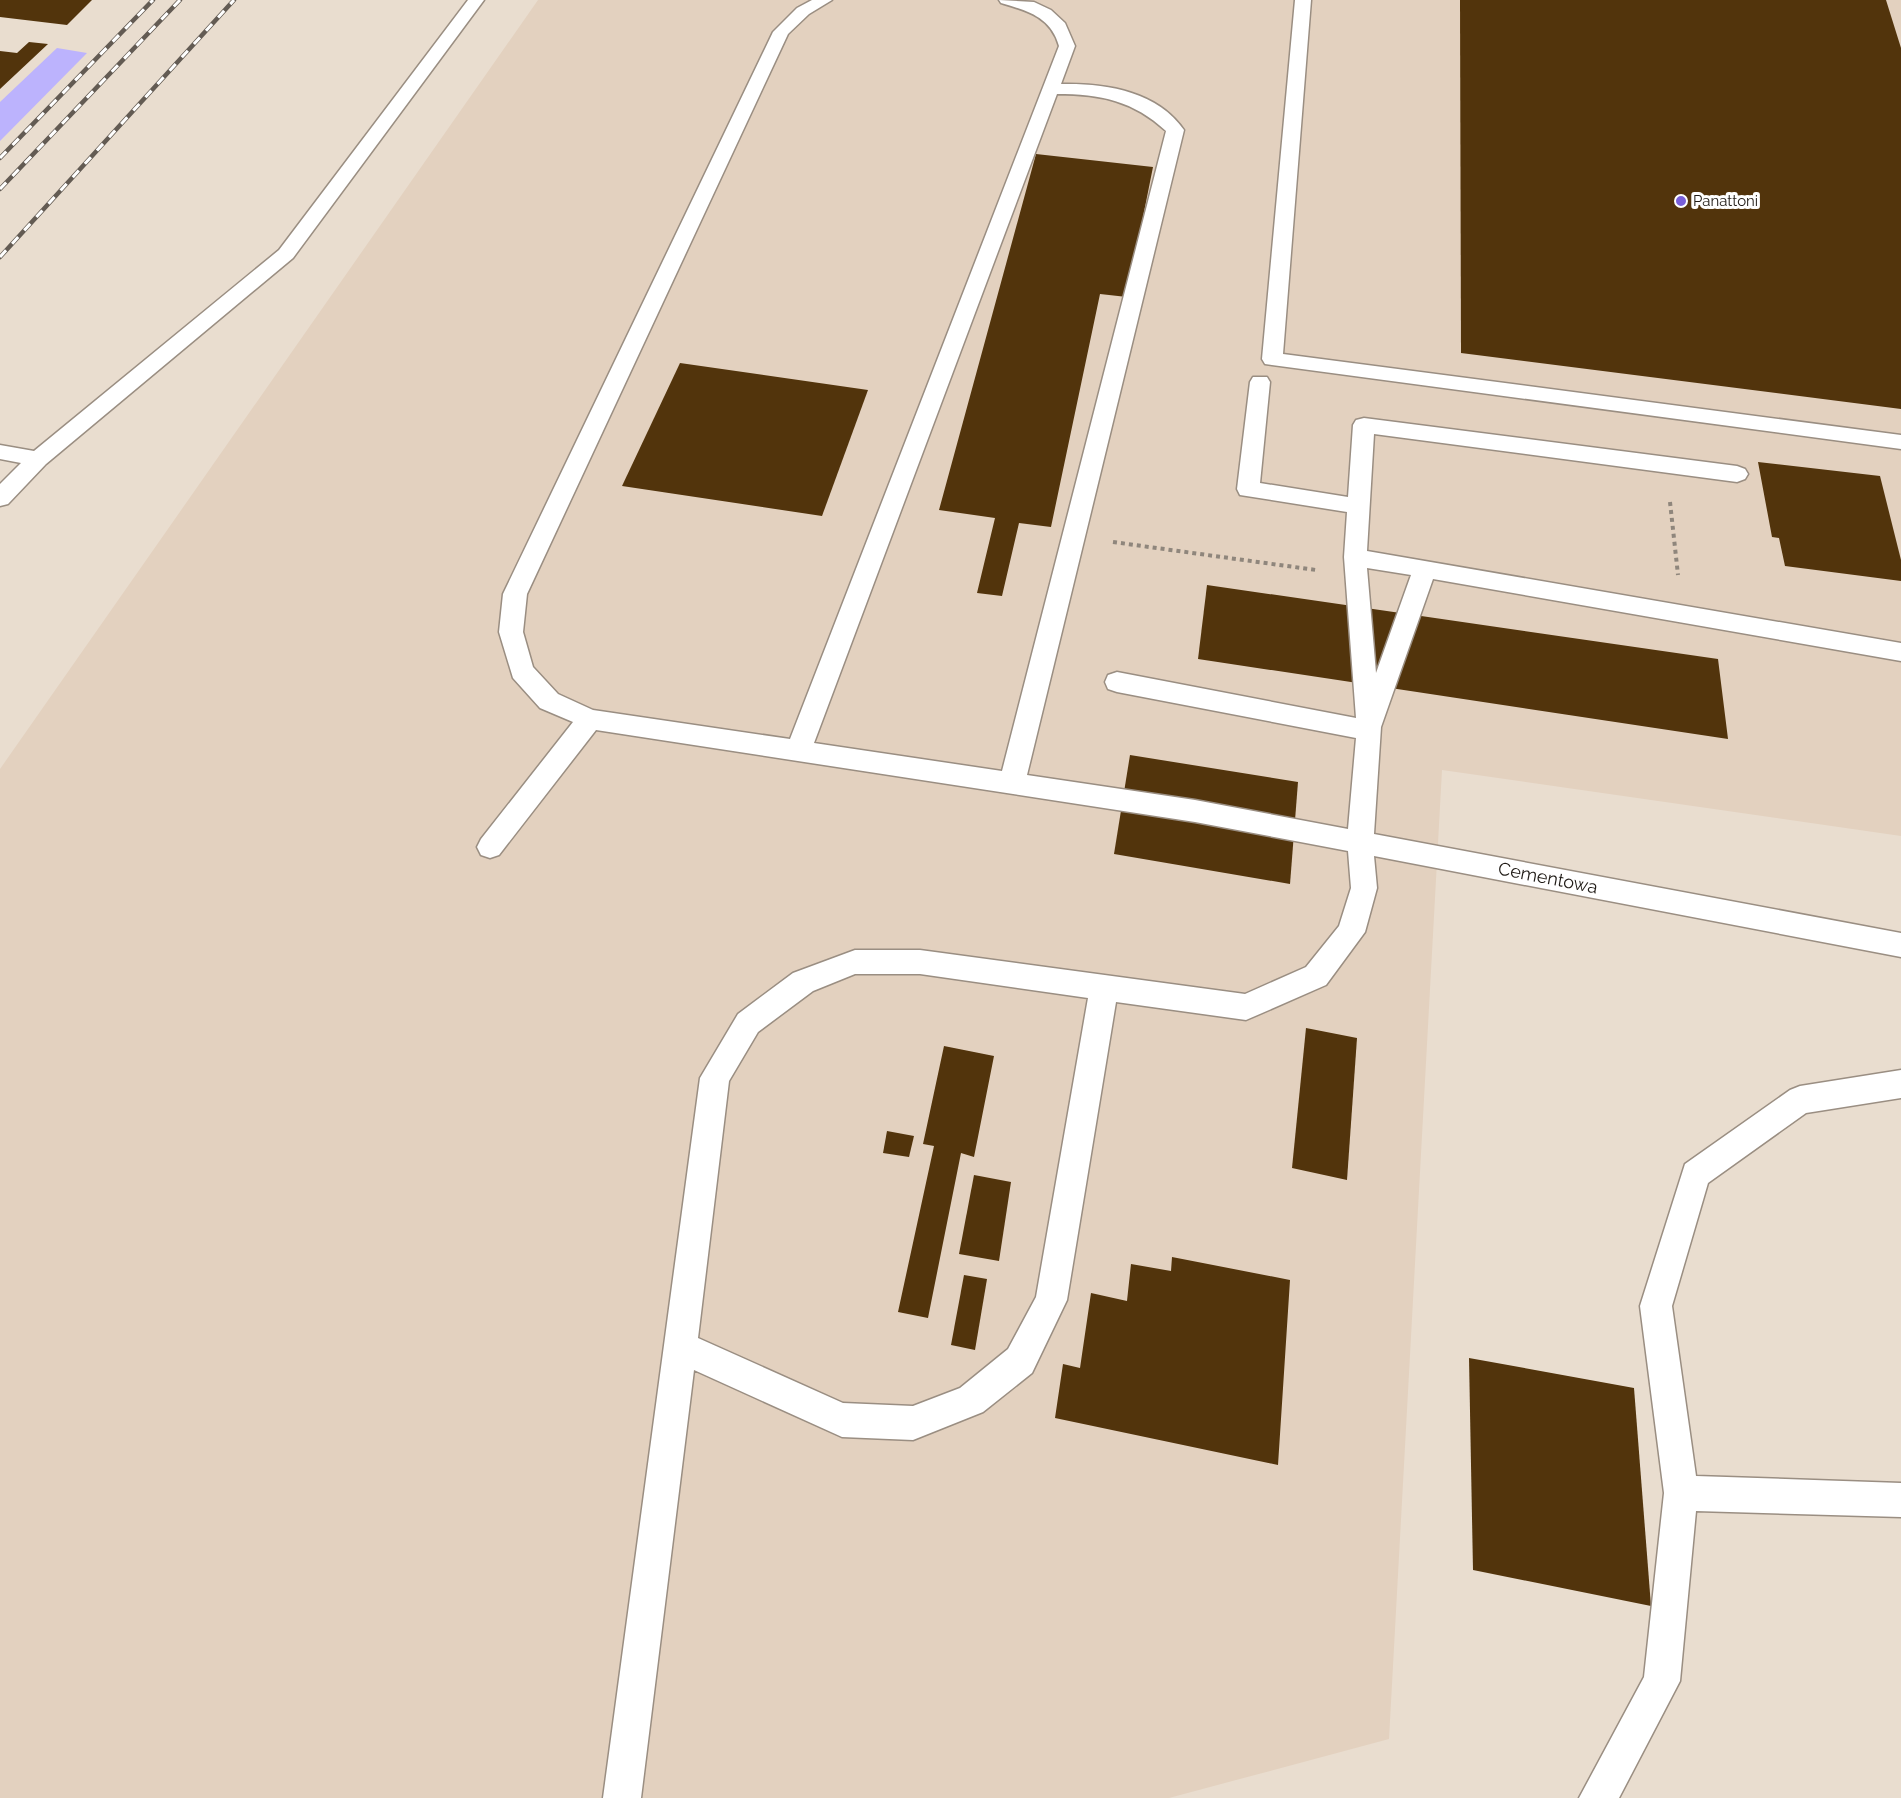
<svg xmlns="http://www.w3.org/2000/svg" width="1901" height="1798" font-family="Raleway,sans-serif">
<rect width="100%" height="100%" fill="#e9ddcf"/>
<path fill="#e3d1bf" d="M538,0h1363v836l-459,-66 -53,969 -220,59h-1169v-1029z"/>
<path fill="#bcb3fd" d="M57,48l30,5 -87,88v-39z"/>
<g fill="#52340c">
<path d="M0,0h92l-25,25 -67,-8z"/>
<path d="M1460,0h426l15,48v361l-440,-56z"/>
<path d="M29,42l19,2 -48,45v-38l17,2z"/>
<path d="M1036,154l117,13 -26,130 -27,-3 -49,233 -32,-4 -17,73 -25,-3 18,-75 -56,-8z"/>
<path d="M680,363l188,27 -46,126 -200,-30z"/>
<path d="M1758,462l122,14 21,84v21l-116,-15 -6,-28 -7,-1z"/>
<path d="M1207,585l511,74 10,80 -530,-80z"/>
<path d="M1130,755l168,27 -8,102 -176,-30z"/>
<path d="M1306,1028l51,10 -10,142 -55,-12z"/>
<path d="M944,1046l50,10 -20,101 -13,-4 -33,165 -30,-6 36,-166 -11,-2z"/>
<path d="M887,1131l27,5 -5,21 -26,-4z"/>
<path d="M974,1175l37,7 -12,79 -40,-7z"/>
<path d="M1172,1257l118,23 -12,185 -223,-47 8,-54 17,4 11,-75 36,8 4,-37 40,7z"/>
<path d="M964,1275l23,4 -12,71 -24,-5z"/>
<path d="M1469,1358l165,30 17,218 -178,-36z"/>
</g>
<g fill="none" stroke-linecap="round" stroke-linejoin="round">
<defs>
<g id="lane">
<path d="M468,0h16l-191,258 -247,206 -38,40 -8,2v-22l21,-21 -21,-4v-14l34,6 245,-201z"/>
<path d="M812,0h20l-23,14 -21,20 -261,560 -4,38 10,35 25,27 35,16 197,29 269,-693c-8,-29 -31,-35 -58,-43l-2,-3 35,2 17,8 14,13 10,23 -14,38c44,-1 96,7 123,46l-157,645 168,25 153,29 8,-91 -239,-46 -9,-3 -3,-7 3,-7 9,-3 239,46 -12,-161 3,-45 -107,-17 -3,-6 13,-107 3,-5h14l3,5 -10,101 88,14 5,-72 3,-5 8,-2 373,48 8,3 3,5 -3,5 -8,3 -363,-48 -7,117 534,92v18l-468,-82 -52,148 -7,107 527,99v24l-527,-101 3,32 -12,44 -39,53 -80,35 -130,-18 -49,298 -35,73 -49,39 -70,28 -71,-3 -148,-67 -53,428h-38l97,-720 38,-64 55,-41 62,-23h65l325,44 61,-27 33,-41 12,-38 -3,-37 -153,-29 -599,-92 -97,125 -9,3 -9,-3 -4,-8 4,-8 92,-117 -33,-14 -27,-30 -14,-46 4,-38 270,-562 24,-24zM1057,94c43,0 77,7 109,37l-164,640 -188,-28zM1367,568l44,7 -35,98zM855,974h65l168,24 -52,299 -28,52 -48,39 -47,18 -70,-3 -145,-65 31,-257 29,-49 55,-41z"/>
<path d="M1295,0h16l-28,354 618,81v14l-636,-85 -3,-5z"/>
<path d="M1901,1070v28l-95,15 -98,70 -36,123 24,170 205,7v34l-205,-6 -16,170 -61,117h-40l65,-121 20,-184 -24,-187 45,-142 105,-74 10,-4z"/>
</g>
</defs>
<use href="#lane" stroke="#9a8e82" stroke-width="3"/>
<g stroke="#8f867c" stroke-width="4" stroke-dasharray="4 4" stroke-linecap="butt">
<path d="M1670,502l8,73"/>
<path d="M1113,542l203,28"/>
</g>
<use href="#lane" fill="#fff" fill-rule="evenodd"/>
<defs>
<g id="rail">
<path d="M0,158l153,-158"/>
<path d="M0,189l180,-189"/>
<path d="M0,257l234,-257"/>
</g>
</defs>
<use href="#rail" stroke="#635b53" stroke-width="4.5"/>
<use href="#rail" stroke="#fff" stroke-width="3" stroke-dasharray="9" stroke-linecap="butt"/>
</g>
<circle fill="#785fd9" stroke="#fff" stroke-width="2" cx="1681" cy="201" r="6"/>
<g text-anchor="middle" stroke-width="6" stroke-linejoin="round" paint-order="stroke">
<g font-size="15" fill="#1f1a15" stroke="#fff" text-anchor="start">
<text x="1693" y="206">Panattoni</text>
</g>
<g font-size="18" fill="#1f1a15" stroke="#fff">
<text transform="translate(1548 878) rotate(11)" y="6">Cementowa</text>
</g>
</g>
</svg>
